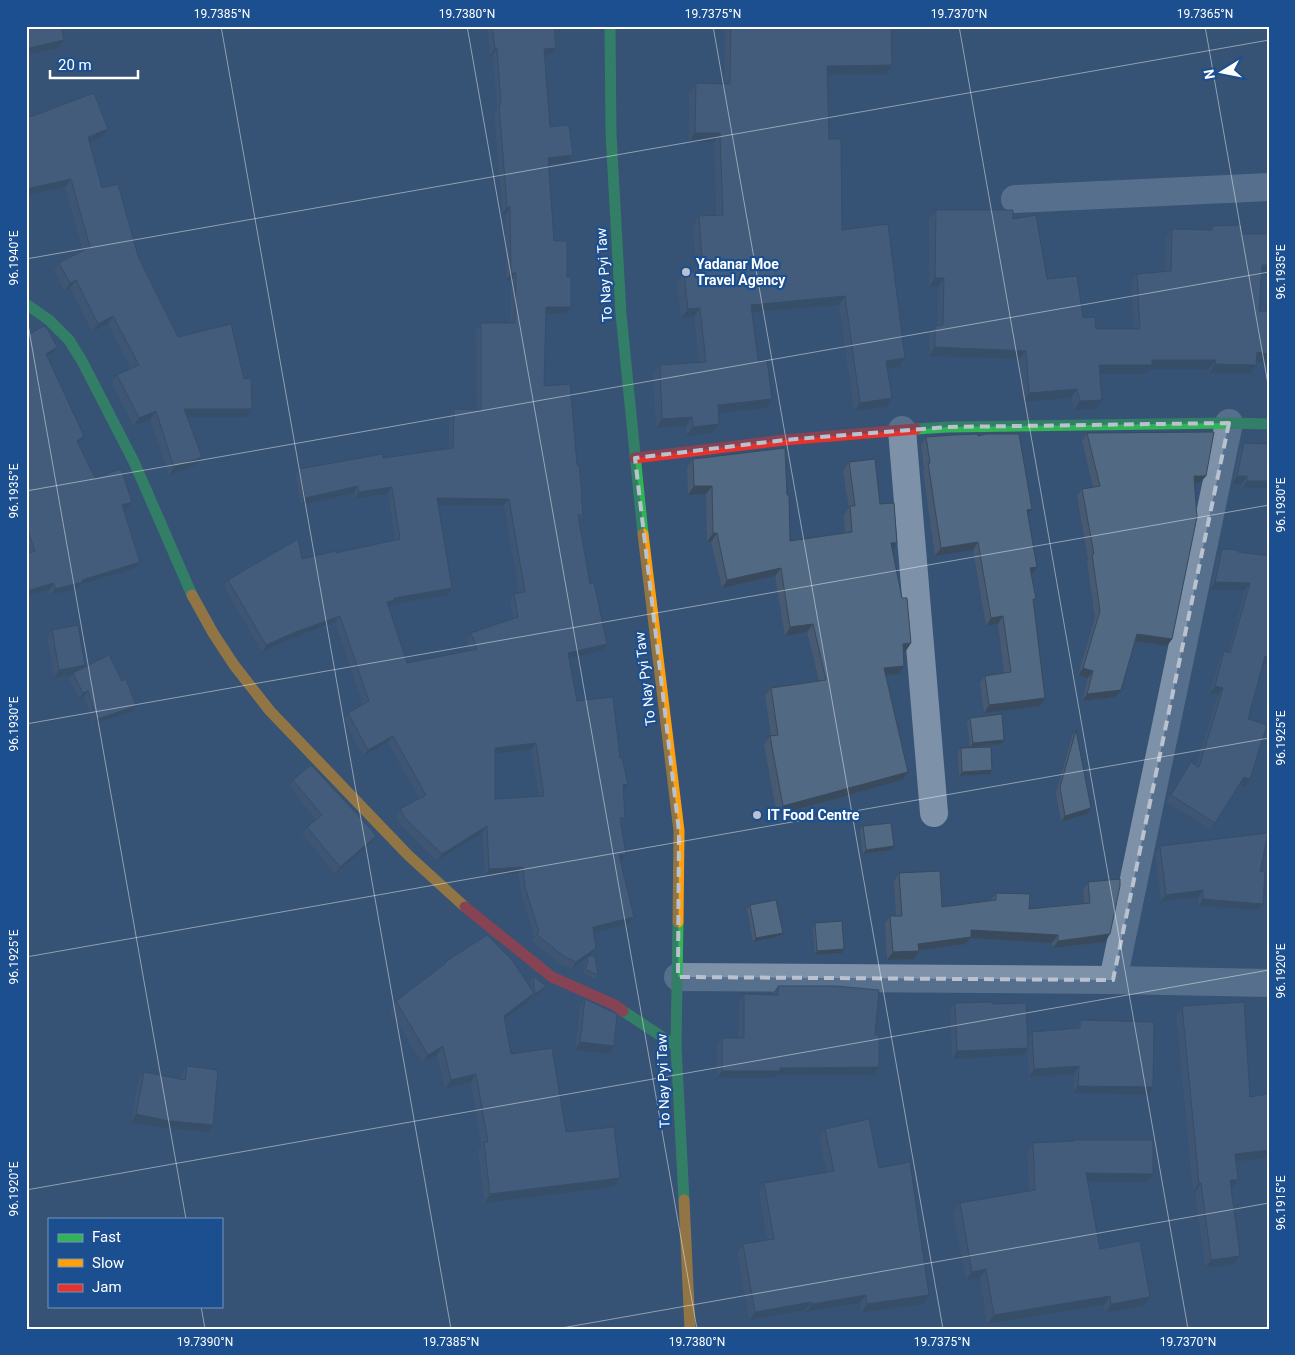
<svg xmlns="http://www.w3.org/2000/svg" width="1295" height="1355" font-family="Roboto,sans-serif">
<rect width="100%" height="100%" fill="#365274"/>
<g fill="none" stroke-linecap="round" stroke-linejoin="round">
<g stroke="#7d92a8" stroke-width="28">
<path d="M1015,199l254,-12"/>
<path d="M902,430l32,383"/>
<path d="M678,977l435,3 156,3"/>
<path d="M1113,980l116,-557"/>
</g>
<g stroke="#30b455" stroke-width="11">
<path d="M610,26l1,108 10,180 22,220"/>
<path d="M26,304l23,16 20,20 13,21 52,101 58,133"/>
<path d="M916,429l31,-2 282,-4 40,1"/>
<path d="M678,922l-2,124 8,154"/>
<path d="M623,1011l53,35"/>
</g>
<g stroke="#ff9f0a" stroke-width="11">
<path d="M643,534l36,297 -1,91"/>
<path d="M192,595l21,38 21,32 36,46 138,144 57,52"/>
<path d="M684,1200l6,129"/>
</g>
<g stroke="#e5322d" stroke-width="11">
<path d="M635,458l149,-18 132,-11"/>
<path d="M465,907l87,70 63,28 8,6"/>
</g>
</g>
<g fill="#475a72" fill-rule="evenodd">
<path d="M26,26l32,22 -32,7z"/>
<path d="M487,26h67l-2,28 -8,1 6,72 23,28 -4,7 -21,2 6,77 12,73h-20l-2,72 33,79 5,29 -1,1 2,20 -4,5 11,64 17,60 -4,6 -34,8 8,43 47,90 1,27 -4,5 5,31 -4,6h-2l14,57 -5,7 -36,8 -2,22 -2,2 9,19 -3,4 -12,-5 2,-14 1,-2 -14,11 -12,-5 -29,-24 3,-3 -13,-44 -3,-20 -33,2 -3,-42 -45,28 -37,-36 -4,-9 4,-7 19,-10 -31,-57 -25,14 -19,-36 4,-7 15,-8 -28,-83 -45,17 -28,13 -38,-65 4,-7 74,-21 34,-6 59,-13 -7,-47 -33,6 -1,-6 -53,12 -6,-29 4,-7 150,-21v-33l5,-6 23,1 -1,-80 5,-7h29l1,-43h-5v-66h-4l-8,-103 3,-3 -4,-53h-3zM438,505h66l15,88 -5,1 -4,6 3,19 -42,14 -5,7 4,11 -63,12 -19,-56h2l2,-3 56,-9zM531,749l8,48 -44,2v-45z"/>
<path d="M725,26h166l1,39 -6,9h-59l2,65 13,91 57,137 -12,2 -1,38 -32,4 -15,-106 -87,8 6,48 14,38 -6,9 -47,5 -6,20 -27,3v-10l-30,2 -3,-54 7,-9 39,-2 -5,-46 -13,1 -4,-36 7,-9 12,-2 -3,-46 6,-9 17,-1 -2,-73h-25v-50l7,-9 28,1z"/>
<path d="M26,117l76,20 -13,5 13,46 36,68 40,81 68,80h-59l9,48 -27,10 -19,-55 -17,6 -21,-43 5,-8 14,-6 -23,-45 -16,8 -22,-44 -6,3 -10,-20 5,-8 24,-12 -18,-64 -39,9z"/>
<path d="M936,210l77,9 34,60 36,39 13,11h38l-3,-46 6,-9 28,-2 1,-34 6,-9 37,1 3,-4 30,8 19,40 -2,37 -2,51 -7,12 -41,-1v-4h-60l-4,5h-46l-4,35 -21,1 -3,-12 -48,4 -4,-43 -90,-3v-21l6,-9h2l1,-39h-9v-68z"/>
<path d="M26,336l31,11 -4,6 -6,4 37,79 -6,8 17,34 32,30 -4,2 12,58 -55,17 -2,3 -27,7 -2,-5 -23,6v-42l3,-1 -3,-9z"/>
<path d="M1087,433l119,43 -6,7h-5l-23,156 -5,7 -32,-4 -20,55 -33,4 6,-23 -10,-3 17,-57 -8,-57 1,-1 -11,-64 5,-7 11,-2 -11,-46z"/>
<path d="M978,436l50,79 12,191 -56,7 -4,-30 5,-7 19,-3 -6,-49 -12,2 -13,-76 -38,6 -12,-85 1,-2 -3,-24 5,-8z"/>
<path d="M1244,443l25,1v44h-27v-4h-10l7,-34z"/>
<path d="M693,459l94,36 3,46 55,-8 -1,-18 5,-7 -6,-37 6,-9 31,42 12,46 19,93 -6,9h-1l-5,22 -13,1 22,97 -6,8 -125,35 -13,-70 6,-9h1l-6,-40 6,-8 48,-7 -12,-49 -22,4 -10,-60 -53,12 -11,-46h-4l-1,-48 -18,1 -1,-28z"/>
<path d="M1222,549l47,7v102l-5,7 -1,-1 -15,55 2,60 -5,8 -6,-2 -29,45 -44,-28 25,-40 5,3 22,-70 -8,-2 9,-34 5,-8 4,1 17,-62h-35l7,-33z"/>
<path d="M52,630l33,35 -2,3 48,44 -38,12 -9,-28 -5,3 -10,-20 4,-5 -19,4 -7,-41z"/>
<path d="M970,718l34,22 -2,4 -32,3 -3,-25z"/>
<path d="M1076,730l11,84 -26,8 -5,-29 16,-57z"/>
<path d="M961,748l31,22 -2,4 -31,2 -1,-24z"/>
<path d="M293,780l83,56 -4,6 -37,32 -33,-40 5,-7 9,-7 -27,-34z"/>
<path d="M863,826l28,24 -28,4 -3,-24z"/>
<path d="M1160,846l100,25 3,33 -5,6 -60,-4v-9l-37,4 -6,-48z"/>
<path d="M899,873l43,34 49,-7 5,-7 33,16 55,-6 -1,-13 5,-8 17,60 -52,6 -1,-5 -82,-5 -4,6 -47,6 -5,9 -27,1 -2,-36 5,-8h6l-2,-35z"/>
<path d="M750,905l30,31 -27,6 -6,-33z"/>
<path d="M815,923l27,30 -27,2 -2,-28z"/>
<path d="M445,962l86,27 -1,-9 3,-4 13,10 -3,4 -11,8v-2l-4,6 -23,17 6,35 55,78 54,46 -6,9 -130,16 -6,-52 3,-5 -10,-64 -26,7 -8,-34 -15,8 -32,-53 6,-9 46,-34z"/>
<path d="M778,986l97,49 4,32 -5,8h-97l-2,3h-58v-33l5,-7h16l1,-37 5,-7 29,1v-2z"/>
<path d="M585,999l24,55 -34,-4 5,-44z"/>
<path d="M955,1003l38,1 34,34 5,-6 43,-4 5,-8 68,75 -75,-2 1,-19 -45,3 -2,-28 -4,6 -71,4 -2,-48z"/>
<path d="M1182,1006l54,156 -4,26h-1l3,76 -29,4 -10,-76h-2l-17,-177z"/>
<path d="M187,1066l21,66 -43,-4 -34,-6 7,-42 6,-8 37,7v-5z"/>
<path d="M825,1129l54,39 44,136 -62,9 -1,-10 -54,9v-2l-57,10 -12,-67 6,-9 24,-4 -8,-49 5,-8 63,-10 -8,-36z"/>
<path d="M1074,1140l72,42h-58l12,67 44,57 -39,7 -1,-8 -117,19 -7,-46 -14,3 -13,-69 7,-9 69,-12 -2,-39 6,-9 40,-2z"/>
</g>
<g fill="#394a5c">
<path d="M64,40l-6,8 -32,7v-4l3,-3z"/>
<path d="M495,48h2l-4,7h-3z"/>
<path d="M556,48l-4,6 -13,2 5,-7z"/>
<path d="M892,65l-6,9 -65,1 6,-9z"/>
<path d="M108,129l-6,8 -20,8 6,-8z"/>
<path d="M695,133h25l-6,9h-25z"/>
<path d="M573,155l-4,7 -26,3 5,-7z"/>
<path d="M71,179l-6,8 -39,9v-7z"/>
<path d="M507,207h3l-4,7h-4z"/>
<path d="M1262,265h7v9h-13z"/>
<path d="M511,273h5l-5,7h-5z"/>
<path d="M935,278h9l-6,9h-9z"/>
<path d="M76,280l-6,8 -6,3 6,-8z"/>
<path d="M845,296l-6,9 -94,8 6,-8z"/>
<path d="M546,307h25l-5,7h-25z"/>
<path d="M700,308l-6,9 -13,1 7,-9z"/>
<path d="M113,316l-5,8 -16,8 6,-8z"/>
<path d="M57,347l-4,6 -12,7 5,-6z"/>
<path d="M935,347l91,4 -7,8 -90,-3z"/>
<path d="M1257,352l12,2v9l-19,-2z"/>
<path d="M905,358l-6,9 -19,3 6,-9z"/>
<path d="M1152,360h64l-7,9h-60l-4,5h-53l7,-9z"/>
<path d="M1215,364l41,1 -6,9 -41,-1z"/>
<path d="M1077,389l-6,9 -48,4 6,-9z"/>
<path d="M892,398l-6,9 -32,4 6,-8z"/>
<path d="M772,399l-6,9 -54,6 6,-9z"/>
<path d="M1102,400l-7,9 -21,1 6,-9z"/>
<path d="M184,409h68l-6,8h-67z"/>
<path d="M156,411l-6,9 -17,6 6,-8z"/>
<path d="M692,417l-6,9 -30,2 6,-9z"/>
<path d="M719,424l-6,9 -27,3 7,-9z"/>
<path d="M84,436l-5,7 -7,4 5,-6z"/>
<path d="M202,457l-6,8 -27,10 5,-8z"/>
<path d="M1194,476h12l-6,7h-11z"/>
<path d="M1237,476h10l-5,8h-10z"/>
<path d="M1247,481h22v7h-27z"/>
<path d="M358,486l-4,7 -53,12 4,-7z"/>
<path d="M694,486h18l-6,8 -18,1z"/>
<path d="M392,487l-4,6 -33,6 4,-7z"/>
<path d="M437,498l72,1 -5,6h-71z"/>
<path d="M132,502l-5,6 -10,4 5,-7z"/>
<path d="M1032,509l-5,8v-7z"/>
<path d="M713,533h4l-6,9h-4z"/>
<path d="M978,542l-5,8 -38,6 6,-8z"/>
<path d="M891,543h6l-5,8z"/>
<path d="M140,562l-5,6 -55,17 -2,3 -27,7 4,-6 27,-9z"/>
<path d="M1037,567l-6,8 -1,-7z"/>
<path d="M781,568l-6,8 -53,12 5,-8z"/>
<path d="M1215,582l35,1 -5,7h-35z"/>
<path d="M54,583l-5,7 -23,6v-5z"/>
<path d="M452,588l-4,7 -56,9 -2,3 -8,2 5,-7 7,-4z"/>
<path d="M340,616l-5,6 -45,17 -28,13 4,-7 29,-13z"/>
<path d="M1003,616l-5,8 -12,2 5,-8z"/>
<path d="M813,624l-6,8 -22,4 5,-9z"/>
<path d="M1137,634l35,5 -5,7 -35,-5z"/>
<path d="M911,643l-6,9h-8l6,-8z"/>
<path d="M607,644l-4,6 -39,10 4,-7z"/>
<path d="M1265,656l4,2 -5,7 -4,-2z"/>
<path d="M85,665l-5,8 -26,5 5,-8z"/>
<path d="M904,666l-5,8 -21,2 6,-8z"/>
<path d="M1083,668l10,3 -5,7 -10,-3z"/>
<path d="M1215,686l8,2 -5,7 -8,-2z"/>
<path d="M1121,690l-6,7 -33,4 5,-7z"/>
<path d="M88,691l-4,5 -5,3 4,-6z"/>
<path d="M1045,698l-5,8 -56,7 5,-8z"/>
<path d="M136,706l-5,6 -38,12 4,-5z"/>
<path d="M393,736l-5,6 -25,14 5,-6z"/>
<path d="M1004,740l-2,4 -32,3 3,-4z"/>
<path d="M536,743l-5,6 -41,6 5,-7z"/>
<path d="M992,770l-2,4 -31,2 3,-4z"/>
<path d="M908,772l-6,8 -125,35 6,-9z"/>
<path d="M1244,777l6,2 -5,8 -6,-3z"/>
<path d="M628,784l-4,7 -1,-6z"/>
<path d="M1091,808l-4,6 -26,8 4,-6z"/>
<path d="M487,826l-5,7 -45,28 5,-7z"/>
<path d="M376,836l-4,6 -37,32 5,-7z"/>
<path d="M894,846l-3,4 -28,4 3,-4z"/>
<path d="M626,854l-4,6 -8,1 5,-6z"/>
<path d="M523,867l-5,6 -33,2 4,-6z"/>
<path d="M1203,890l-5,7 -37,4 5,-6z"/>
<path d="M1203,899l60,5 -5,6 -60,-4z"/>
<path d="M634,917l-5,7 -41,10 5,-7z"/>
<path d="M971,930l87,5 -6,8 -82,-5 -4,6 -53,7 5,-7z"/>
<path d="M783,933l-3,3 -27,6 3,-4z"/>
<path d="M1110,934l-5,8 -52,6 5,-7z"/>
<path d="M596,948l-5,6 -19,15 4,-7z"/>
<path d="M844,949l-2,4 -27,2 2,-4z"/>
<path d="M919,951l-5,8 -27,1 6,-8z"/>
<path d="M546,986l-3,4 -11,8 3,-4z"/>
<path d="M534,993l-6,9 -30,22 6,-8z"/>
<path d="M580,1042l34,4 -5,8 -34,-4z"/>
<path d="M443,1046l-6,9 -15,8 6,-8z"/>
<path d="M1028,1048l-5,7 -71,4 5,-8z"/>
<path d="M1079,1066l-5,8 -45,3 5,-8z"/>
<path d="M879,1067l-5,8h-97l-2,3h-58l5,-7 58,-3z"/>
<path d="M476,1074l-5,8 -26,7 6,-9z"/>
<path d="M1078,1086l75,1 -5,8 -75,-2z"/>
<path d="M136,1114l77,11 -5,7 -43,-4 -34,-6z"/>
<path d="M1269,1150v8l-40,4 6,-8z"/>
<path d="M1086,1173l67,1 -7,8h-66z"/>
<path d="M620,1178l-6,9 -130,16 6,-9z"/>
<path d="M1230,1180h8l-6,8 -8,1z"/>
<path d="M1199,1183h2l-6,9h-2z"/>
<path d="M1240,1256l-6,8 -29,4 6,-8z"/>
<path d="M986,1269l-6,9 -14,3 6,-9z"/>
<path d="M866,1295l-6,8 -54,9 6,-8z"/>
<path d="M929,1295l-6,9 -62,9 6,-9z"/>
<path d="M1110,1296l-6,9 -117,19 7,-9z"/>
<path d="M1150,1297l-6,9 -39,7 6,-9z"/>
<path d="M811,1302l-5,8 -57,10 6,-8z"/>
</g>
<g fill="#526984" stroke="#394a5c" fill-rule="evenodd">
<path d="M26,26h35l3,14 -35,8 -2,-8h-1z"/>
<path d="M492,26h62l2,22 -12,1 6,78 19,-2 4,30 -25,3 6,83h13v36h4v30h-25l-2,79 26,-2 7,81h2l3,29h-1l2,21h-5l12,69 4,-1 13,61 -39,9 9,48 36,-4 7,61h2l6,26 -5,1 2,33h-5l6,36 -7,1 15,62 -41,10 3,21 -20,14 -11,-5 -29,-23 3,-2 -14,-45 -2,-20 -34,2 -2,-43 -45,28 -37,-36 -5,-9 26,-14 -33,-59 -25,14 -20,-37 21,-12 -29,-85 -45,16 -29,13 -38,-65 70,-41 4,20 34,-8v2l64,-14 -8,-52 -33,5 -1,-6 -53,12 -6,-29 84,-15v4l70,-10 1,-39 27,1v-87h34l1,-50h-5l-1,-66h-3l-8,-102 2,-1 -4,-56h-2zM437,498l72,1 16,93 -11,2 4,23 -47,16 6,16 -70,14 -20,-61 7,-2v-2l58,-10zM536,743l8,53 -49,3v-51z"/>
<path d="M731,26h160l1,39 -65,1 2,73h12l1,91 46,-6 17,134 -19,3 6,37 -32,5 -15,-107 -94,9 7,56 9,-1 5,39 -54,6 1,19 -26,3 -1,-10 -30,2 -2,-54 46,-3 -6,-54 -12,1 -4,-36 19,-2 -4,-55 24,-1 -3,-82h-25l1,-50 34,1z"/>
<path d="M94,93l14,36 -20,8 14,51 16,-4 20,72 40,81 53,-13 13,55 7,-1 1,31h-68l18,48 -28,10 -18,-56 -17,7 -22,-43 22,-10 -26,-49 -15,8 -22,-44 -6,3 -11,-20 31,-16 -19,-68 -45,10v-72l7,-1z"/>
<path d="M936,210h77v9l23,-4 11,64 30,-3 6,42 12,-1 1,12h44l-3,-55 34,-3 1,-42 40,1v-4l30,-1v9h27v31h-7l-3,46 10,1v42l-12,-2 -1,13 -41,-1 1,-4h-64v5h-53l3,35 -22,1 -3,-12 -48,4 -3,-42 -91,-4v-21l8,-1 1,-47h-9z"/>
<path d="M44,326l4,4 9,17 -11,7 38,82 -7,5 18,37 26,-9 11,33 -10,3 18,57 -58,18 1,2 -28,7 -1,-6 -28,8v-37l9,-3 -9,-26v-189z"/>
<path d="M1214,432l-8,44h-12l3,41 -25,122 -35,-5 -16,56 -34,4 6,-23 -10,-3 17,-57 -8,-57h2l-12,-65 18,-3 -13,-53z"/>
<path d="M978,434v2l8,-2h33l13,75 -5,1 10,57 -7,1 6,31h-3l12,99 -56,7 -4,-29 26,-4 -8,-56 -12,2 -13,-76 -37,6 -13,-85h2l-4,-26 27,-2z"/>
<path d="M1244,443l25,1v37h-22v-5h-10z"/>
<path d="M785,448l2,47h2l1,46 62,-9 -2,-26h5l-6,-44 26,-3 5,45 14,-1 3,40h-6l11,55h5l4,45 -8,1 1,22 -20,2 24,104 -125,34 -13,-70 8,-1 -7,-47 55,-8 -13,-56 -23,3 -9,-59 -54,12 -10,-47h-4l-1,-47h-18l-1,-27z"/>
<path d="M1222,549l16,1v2l31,4v101l-4,-1 -17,63 19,6 -17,54 -6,-2 -29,46 -44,-28 20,-33 8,5 24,-79 -8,-2 9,-35 6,2 20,-70 -35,-1z"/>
<path d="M78,625l7,40 -26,5 -7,-40z"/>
<path d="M109,655l13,26 4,-2 10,27 -39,13 -9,-28 -5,2 -10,-20z"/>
<path d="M1002,714l2,26 -31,3 -3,-25z"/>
<path d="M1076,730l15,78 -26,8 -5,-29z"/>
<path d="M991,747l1,23 -30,2 -1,-24z"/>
<path d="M311,765l56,60 9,11 -36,31 -33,-40 15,-12 -29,-35z"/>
<path d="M891,823l3,23 -28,4 -3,-24z"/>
<path d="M1268,833l-8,38 5,1 -2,32 -60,-5v-9l-37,5 -6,-49z"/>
<path d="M940,871l2,36 54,-7v-7l34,1 -1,15 61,-6 -2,-21 32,-3v7l-10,48 -52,7v-6l-87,-5v7l-53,7 1,7 -26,1 -3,-36h12l-3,-43z"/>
<path d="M776,900l7,33 -27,5 -6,-33z"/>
<path d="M842,921l2,28 -27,2 -2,-28z"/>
<path d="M487,935l25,25 22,33 -30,23 7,38 41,-6 14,84 48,-5 6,51 -130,16 -6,-52h4l-12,-68 -25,6 -8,-34 -15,9 -32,-54 50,-38 -1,-1z"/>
<path d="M588,956h7l3,19 -12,-5z"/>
<path d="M533,976l13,10 -11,8z"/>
<path d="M778,986h58l43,4 -4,45h4v32l-99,1v3h-58v-33h22v-44l34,1z"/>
<path d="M585,999l32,15 -3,32 -34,-4z"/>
<path d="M993,1002v2l33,-1 2,45 -71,3 -2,-48z"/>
<path d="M1244,1002l6,95 19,-3v56l-34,4 3,26h-8l10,76 -29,4 -10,-77h-2l-17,-177z"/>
<path d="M1080,1020l74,2 -1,65 -75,-1 1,-20 -45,3 -2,-37 48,-4z"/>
<path d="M187,1066l31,4 -5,55 -43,-4 -34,-7 8,-42 41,8z"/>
<path d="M869,1119l10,49 31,-6 19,133 -62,9 -1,-9 -54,9 -1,-2 -56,10 -12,-68 31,-5 -10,-56 70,-12 -9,-42z"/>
<path d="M1074,1140h79v34l-67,-1 14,76 40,-8 10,56 -39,7 -1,-8 -116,19 -8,-46 -14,3 -12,-69 75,-13 -2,-47 41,-2z"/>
</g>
<path d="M0 0H1295V1355H0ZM1229,423l-116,557 -435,-3 1,-146 -44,-373 149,-18 163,-13z" fill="#365274" fill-opacity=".55" fill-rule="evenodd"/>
<path fill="none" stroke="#b9c2ce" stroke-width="4" stroke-dasharray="10 6" stroke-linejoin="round" d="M1229,423l-116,557 -435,-3 1,-146 -44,-373 149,-18 163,-13z"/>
<path fill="none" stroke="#fff" stroke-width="1" stroke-opacity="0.45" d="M221,26l230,1303M467,26l230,1303M713,26l230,1303M959,26l229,1303M1205,26l64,364M26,259l1243,-219M26,313l160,906M26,491l1243,-219M26,724l1243,-219M26,957l1243,-219M26,1190l1243,-220M201,1306l4,23M556,1329l713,-126"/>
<g fill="#b9c2ce" stroke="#1b4f8f" stroke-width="2">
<circle cx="686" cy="272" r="5"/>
<circle cx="757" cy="815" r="5"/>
</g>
<g text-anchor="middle" stroke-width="4.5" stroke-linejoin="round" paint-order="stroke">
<g font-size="14" font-weight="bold" fill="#fff" stroke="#1b4f8f" text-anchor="start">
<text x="696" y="269">Yadanar Moe<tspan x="696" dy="16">Travel Agency</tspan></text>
<text x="767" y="820">IT Food Centre</text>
</g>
<g font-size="14" fill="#fff" stroke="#1b4f8f">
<text transform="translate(604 275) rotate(-94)" y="5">To Nay Pyi Taw</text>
<text transform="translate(645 679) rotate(-97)" y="5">To Nay Pyi Taw</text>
<text transform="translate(663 1081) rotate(-92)" y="5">To Nay Pyi Taw</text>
</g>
</g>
<rect width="1295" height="1355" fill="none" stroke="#1b4f8f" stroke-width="55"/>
<rect x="48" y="1218" width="175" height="90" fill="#1b4f8f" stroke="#7695bc"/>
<rect x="58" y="1234" width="25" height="8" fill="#30b455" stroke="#7695bc"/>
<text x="92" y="1242" font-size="15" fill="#ffffff">Fast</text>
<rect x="58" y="1259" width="25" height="8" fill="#ff9f0a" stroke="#7695bc"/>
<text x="92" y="1268" font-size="15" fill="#ffffff">Slow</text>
<rect x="58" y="1284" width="25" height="8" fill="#e5322d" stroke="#7695bc"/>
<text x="92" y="1292" font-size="15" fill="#ffffff">Jam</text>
<g transform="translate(1222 72) rotate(260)" stroke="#1b4f8f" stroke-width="4" paint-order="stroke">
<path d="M0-4L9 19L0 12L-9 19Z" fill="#ffffff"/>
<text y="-8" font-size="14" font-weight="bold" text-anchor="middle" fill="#ffffff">N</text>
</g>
<path d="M50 70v8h88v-8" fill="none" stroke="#ffffff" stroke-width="2.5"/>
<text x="58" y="70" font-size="15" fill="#ffffff" stroke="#1b4f8f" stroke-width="4" paint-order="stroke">20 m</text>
<rect x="28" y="28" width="1240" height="1300" fill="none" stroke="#fff" stroke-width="2"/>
<g font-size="12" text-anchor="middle" fill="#fff">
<text x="222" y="18">19.7385°N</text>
<text x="467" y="18">19.7380°N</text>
<text x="713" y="18">19.7375°N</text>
<text x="959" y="18">19.7370°N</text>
<text x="1205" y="18">19.7365°N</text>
<text transform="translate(14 258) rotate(-90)" y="4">96.1940°E</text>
<text transform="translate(1281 272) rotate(-90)" y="4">96.1935°E</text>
<text transform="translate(14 491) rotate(-90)" y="4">96.1935°E</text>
<text transform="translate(1281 505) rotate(-90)" y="4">96.1930°E</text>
<text transform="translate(14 724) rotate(-90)" y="4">96.1930°E</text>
<text transform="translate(1281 738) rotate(-90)" y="4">96.1925°E</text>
<text transform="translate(14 957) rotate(-90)" y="4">96.1925°E</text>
<text transform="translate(1281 971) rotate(-90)" y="4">96.1920°E</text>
<text transform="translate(14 1189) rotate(-90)" y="4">96.1920°E</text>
<text transform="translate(1281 1203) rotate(-90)" y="4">96.1915°E</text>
<text x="205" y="1346">19.7390°N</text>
<text x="451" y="1346">19.7385°N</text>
<text x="697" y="1346">19.7380°N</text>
<text x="942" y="1346">19.7375°N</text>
<text x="1188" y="1346">19.7370°N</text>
</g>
</svg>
